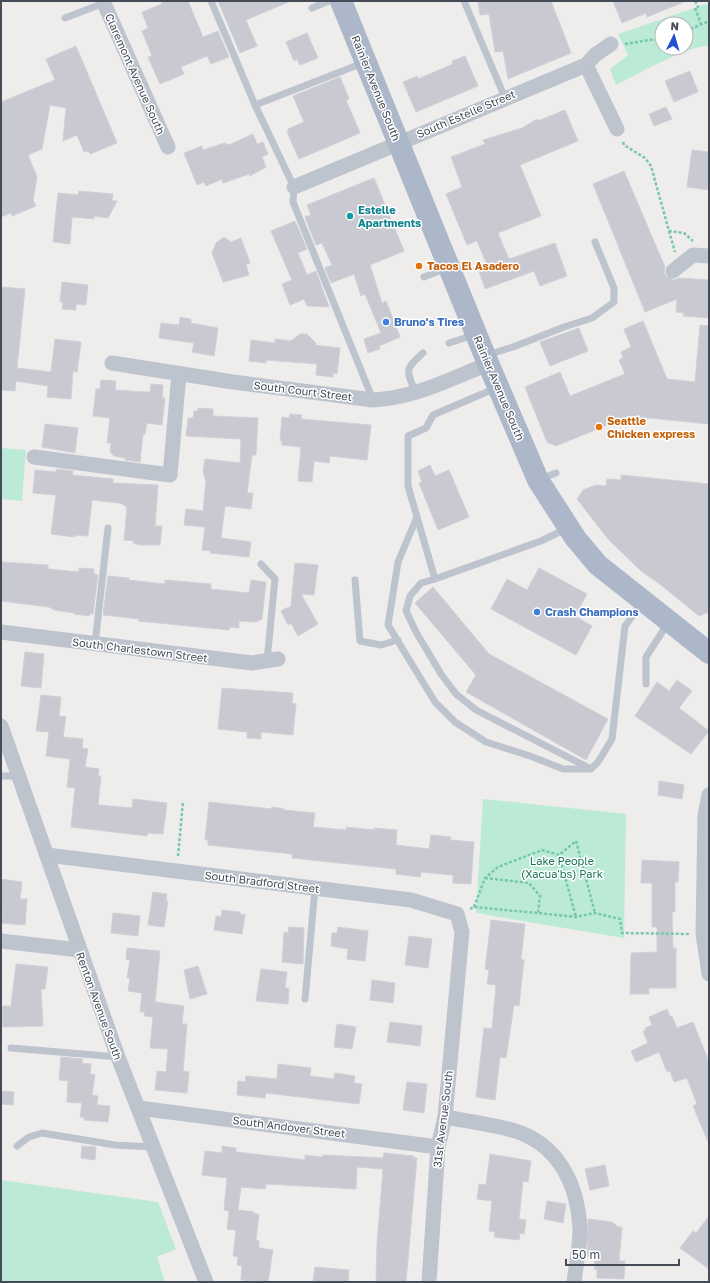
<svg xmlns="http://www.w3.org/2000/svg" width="710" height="1283" font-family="'Golos Text',sans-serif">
<rect width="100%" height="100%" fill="#efecec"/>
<g fill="#bbebd6" fill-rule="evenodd">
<path d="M709,3v43c-18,-2 -74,29 -93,39l-6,-16 18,-14 -10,-21zM662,24h24v24h-24z"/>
<path d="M1,448l25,2 -4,51 -21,-2z"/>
<path d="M483,799l143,15 -2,124 -148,-25z"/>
<path d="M1,1180l157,22 18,47 -19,8 8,25h-164z"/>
</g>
<g fill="#c9cad1" stroke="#d0d1d8">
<path d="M161,1h27l15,36 15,-6 11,26 -18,7 -4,-8 -26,11 3,7 -24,10 -12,-27 4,-1 -10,-25 6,-3 -6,-16 20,-8z"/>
<path d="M218,1h73l-45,19 11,26 -17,7z"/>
<path d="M478,1h73l20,52 -63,26 -5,-28 -8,1 -6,-38 -9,1z"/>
<path d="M613,1h71v1l-37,15 -1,-4 -24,10z"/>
<path d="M307,33l11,25 -18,7 -3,-6 -3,2 -8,-19z"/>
<path d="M76,46l41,97 -27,11 -1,-3 -5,1 -7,-17 -14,6 3,-33 -16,-3 -8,44 -14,6 9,22 -4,23 3,6 -24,10 -1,-3 -10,4v-115l54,-22 -9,-21z"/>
<path d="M465,56l13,30 -62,26 -13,-30 14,-6 1,3 35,-15 -1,-3z"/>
<path d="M690,71l8,21 -24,10 -9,-21z"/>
<path d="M340,77l9,22 -3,1 14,33 -61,26 -12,-27 2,-1 -1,-2 16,-7 -11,-26z"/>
<path d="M666,107l6,12 -18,7 -5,-12z"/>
<path d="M565,110l13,31 -58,24 21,51 -43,17 11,26 46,-16 12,33 -27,10 -6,-15 -49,18 -6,-18 9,-4 -11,-26 -10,4 -21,-51 16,-7 -11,-30 34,-13 -2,-4 39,-12 15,-9 1,2z"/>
<path d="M253,134l4,10 6,-2 5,12 -6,3 4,10 -16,9 -1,-2 -26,9 -1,-4 -16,7 -2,-4 -7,3 -13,-32 18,-7 1,4 21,-7 5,2z"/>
<path d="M692,150l17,2v38l-22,-3z"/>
<path d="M624,171l41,96 -1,5 2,4 8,4 5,-2 30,2v38l-26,-2 1,-3 -8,-1 1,-13 -32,13 -52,-128z"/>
<path d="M374,178l30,73 -34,14 12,38 4,-2 14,36 -21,9 1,3 -12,4 -4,-14 17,-6 -16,-39 -4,2 -7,-22 -23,9 -6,-15 7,-3 -10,-22 -6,2 -11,-28 6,-2 -4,-10z"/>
<path d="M79,191l34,3 -1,7h5l-9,17 -14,-2v3l-22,-2 -2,27 -17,-2 5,-49 20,2z"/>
<path d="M295,221l12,28 -9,4 9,22 9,-4 13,36 -22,-1 -3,-7 -14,6 -8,-21 10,-4 -21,-49z"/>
<path d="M224,237l7,5 10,-4 9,25 -4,1 3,11 -26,7 -11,-29 4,-10z"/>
<path d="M62,282l26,3 -2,20 -10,-1v6l-14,-1 1,-7h-3z"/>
<path d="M1,287l24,2 -8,79 34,4 4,-33 26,3 -4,30 -4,-1 -2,28 -24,-2 1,-11 -32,-5 -1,10 -14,-1z"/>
<path d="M180,317l11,2v4l27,5 -4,28 -22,-4 2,-9 -35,-5 2,-15 18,2z"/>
<path d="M643,321l24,58 28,3 5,-57 9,1v98l-80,-8 -73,30 -9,-4 -22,-55 35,-15 10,24 55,-22 -6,-14 4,-2 -2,-6 10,-5 -7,-18z"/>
<path d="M579,328l9,23 -38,15 -10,-24z"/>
<path d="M300,334h7l9,9 -1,2 25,3 -3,26 -4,-1v4l-17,-2 1,-11 -51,-4v3l-17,-2 2,-21 24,3v-4l16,2z"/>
<path d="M101,380l15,1 -1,9 30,2h5l1,-8 12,1 -1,13h3l-3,27 -15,-2 -2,11h-2l-3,28 -15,-2v-2l-11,-2 -4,-4 1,-9h-4l3,-25 -17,-2 3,-27h4z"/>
<path d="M198,408l15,1v7l45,2 -2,37h-4l-5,38h6l-2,16 -26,-3 -4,32 30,4 -2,15 -39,-4 1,-2 -9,-1 3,-23 -21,-2 2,-16 17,2 3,-31 -1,-1 -2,-9 2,-11 35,4 1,-24 -55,-3 2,-18h5l1,-7h4z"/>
<path d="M290,414l12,1 -1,4 70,6 -4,35 -37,-4 -1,7 -15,-2 -2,21 -14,-1 3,-34 -19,-2v-4h-2l2,-24 7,1z"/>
<path d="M45,424l33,4 -3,25 -33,-6z"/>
<path d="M430,465l5,11 14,-6 20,47 -31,13 -19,-47 3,-1 -4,-11z"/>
<path d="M56,469l17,2 -1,4 41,4v4l45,2 -3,41h7l-2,19h-19l-8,-2 1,-2 -10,-1 3,-33 -7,-4 -28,-3 -4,36 -13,-1v2l-24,-3 5,-39 -23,-2v-2l2,-21 21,2z"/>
<path d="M621,475l88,9v128l-10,4 -38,-31 -21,-15 -32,-31 -31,-40 6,-9 13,-5 10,1 1,-7 14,1z"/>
<path d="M1,562l47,3v4l31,3v-4l15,1v5l4,1 -5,39h-3l-1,2 -15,-2v-1l-20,-3 -5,-3 -48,-6z"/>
<path d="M295,563l23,2 -4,30 -13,-1 17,30 -20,12 -7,-13 -3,2 -7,-14 10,-5z"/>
<path d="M539,568l48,26 -12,22 17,10 -16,29 -85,-46 16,-30 20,11z"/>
<path d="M108,576l21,2v2l36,4v-4l46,4v5l38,4 2,-13 15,2 -4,37 -6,3 -17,-1v7l-9,-1 -1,3 -91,-9 1,-2 -36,-4z"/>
<path d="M433,587l56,67 119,65 -22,41 -120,-68 10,-17 -61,-72z"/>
<path d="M25,652l19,2 -3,34 -20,-2z"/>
<path d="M677,680l15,11 -13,17 30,23 -18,23 -56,-38 22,-34 12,9z"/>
<path d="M222,688l71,5 -1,10 4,1 -3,31 -32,-3v7l-14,-1v-6l-29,-3z"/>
<path d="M41,695l20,2 -2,19 7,1 -3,20 20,2 -1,9 6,1 -3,18 14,2 -1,7h3l-3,29 34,3 1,-9 34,4 -4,31 -15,-1 -1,3 -76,-9 4,-39 -8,-1 3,-28 -24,-3 3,-24 -13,-1z"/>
<path d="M659,781l25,4 -2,14 -24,-4z"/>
<path d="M209,802l62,7 1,-2 12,2v1l31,3 -2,14 33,3v-3l28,3v-2l23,2 -1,15 33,4 2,-14 20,2 -1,3 24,2 -3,42 -18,-1v-8l-32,-3 -1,5 -24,-3v-5l-104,-11v-4l-84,-9v-5h-3z"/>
<path d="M642,860l37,2 -1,20h-3v30h-3l1,36h3v40h-27v6h-19l1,-41 26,-1v-25h-5v-44h-11z"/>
<path d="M1,879l21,3 -2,17h7l-2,26 -23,-2z"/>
<path d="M153,892l14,2 -1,7h2l-4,26 -16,-2z"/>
<path d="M222,910l18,2v2l5,1 -3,19 -28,-4 2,-14 5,1z"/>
<path d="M113,913l27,3 -2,20 -27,-3z"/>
<path d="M491,920l34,4 -4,35 3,1 -5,46 -5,-1 -8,53 -6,-1 -5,43 -19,-3 8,-69 8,1 4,-44 -9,-1 2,-14 -4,-1z"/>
<path d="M289,927l15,1 -1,36 -21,-2 2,-30 4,1z"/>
<path d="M338,927l30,4 -3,30 -18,-2 1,-10 -17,-3 1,-13h5z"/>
<path d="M409,936l23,3 -4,29 -23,-3z"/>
<path d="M127,948l33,3 -5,51 29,4 -2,18h5l-4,47 6,1 -2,21 -32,-3 2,-19 9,1 2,-23 -18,-1 3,-31 -9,-1 1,-4h-5l2,-19 -14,-2 2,-13h-3l3,-18 -4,-1z"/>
<path d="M16,964l32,3 -3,22h-4l2,37 -40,1 -1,-21h9z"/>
<path d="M198,966l9,28 -17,5 -6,-29z"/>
<path d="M261,969l26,3 -2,16h4l-1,16 -32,-3z"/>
<path d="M372,980l23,3 -2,20 -23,-3z"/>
<path d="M667,1009l3,8 2,-1 5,12 16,-6 16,40v82l-16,-38 4,-2 -10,-26 -13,4 -4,-11 -3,1 -8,-20 -23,10 -5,-11 17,-8 -5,-12 3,-1 -1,-2 7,-3 -3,-8z"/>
<path d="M390,1022l32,4 -2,20 -33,-4z"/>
<path d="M337,1024l19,3 -4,22 -18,-2z"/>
<path d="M61,1057l22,2 -1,4 9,1 -1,10 5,1 -3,20 6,1 -1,9 13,1 -2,16 -24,-2v-3h-4l2,-14 -15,-1 1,-21 -9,-1z"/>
<path d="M278,1064l33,4 -1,8 24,3 1,-6 20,3 -1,7 8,1 -3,20 -93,-11 -1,5 -28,-3 1,-14 7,1 1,-6 31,3z"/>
<path d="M407,1082l20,2 -3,29 -21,-3z"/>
<path d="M1,1091l13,1 -1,13 -12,-1z"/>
<path d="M82,1146l14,1 -1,13 -14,-2z"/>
<path d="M222,1146l14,2v4l62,7 7,1v-5l18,2v-2l60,3 1,-5 30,3v2h3l-11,124h-30l1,-38 6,-75 -26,-2 -1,22 -90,-5 -1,5 -24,-2 -3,23 16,2v2h5l-3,26 3,1v7l14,2 -5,32 -27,-2 1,-14 -5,-1 1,-8 -5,-1 3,-26 -9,-1 2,-18 -5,-1 3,-32 -25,-3 3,-24 17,2z"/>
<path d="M490,1154l41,7 -3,21 -5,-1 -4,38 7,1 -2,14 -4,-1 -1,7 -25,-3 1,-5 -6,-1 3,-30 -15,-2 2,-15 7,1z"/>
<path d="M605,1165l4,21 -19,4 -5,-21z"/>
<path d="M547,1201l19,3 -3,19 -19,-4z"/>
<path d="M709,1216v53l-29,-21 13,-17 3,2z"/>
<path d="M588,1219l24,3 6,5h4l-3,34h6l-1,18 -27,-1v-9h-3l1,-12 -8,-1z"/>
<path d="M315,1267l34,3 -1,12h-35z"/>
</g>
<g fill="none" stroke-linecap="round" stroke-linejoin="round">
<g stroke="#75c7ad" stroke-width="2.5" stroke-dasharray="3 2" stroke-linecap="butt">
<path d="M695,1l3,6 -3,1 6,16"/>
<path d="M686,31l23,-10"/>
<path d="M625,44l37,-6"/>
<path d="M623,142l1,3 21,13 6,8 18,65 15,2 9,8"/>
<path d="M669,231l6,21"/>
<path d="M559,855l17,62"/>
<path d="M178,856l5,-55"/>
<path d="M485,878l44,5 11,13 -2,18"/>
<path d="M474,907l11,-29 13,-11 44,-17 17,5 17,-14 19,72"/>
<path d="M470,909l4,-2 94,9 8,1 19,-4 25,6 2,14 67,1"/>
</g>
<g stroke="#bdc4ce" stroke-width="7">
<path d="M211,1l44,104 39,82 -1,15 80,198"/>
<path d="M464,1l41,97"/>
<path d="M312,8l17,-7"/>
<path d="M65,18l39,-15"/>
<path d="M255,105l108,-42"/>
<path d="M424,277l23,-9"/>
<path d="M449,343l25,-8"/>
<path d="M487,355l26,-8 51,-20 28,-9 22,-16v-14l-19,-46"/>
<path d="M496,388l-63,27 -7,13 -18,8v50l27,93 106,-38 25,-12"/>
<path d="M416,393c-10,-23 -12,-23 7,-40"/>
<path d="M540,479l16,-6"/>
<path d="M417,517l-19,45 -10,63 47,77 20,20 31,20 44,14 33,13h27"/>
<path d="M261,564l14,15 -8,82"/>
<path d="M435,579l-14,4 -11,13 -4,15 10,21 25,42 15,20 20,16 115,59 7,-7 14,-23 13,-113 17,-23"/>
<path d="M355,580l5,61 21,4 17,-5"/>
<path d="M95,644l13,-116"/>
<path d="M646,684v-27l22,-34"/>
<path d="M1,776h19"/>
<path d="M305,999l10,-110"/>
<path d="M11,1048l107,9"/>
<path d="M17,1146l12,-9 13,-4 73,12 39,2"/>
</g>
<g stroke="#bdc4ce" stroke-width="15">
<path d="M103,1l65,146"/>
<path d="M586,65l31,64"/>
<path d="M294,187l292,-122 9,-10 16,-11"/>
<path d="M673,271l20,-16 16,1"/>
<path d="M112,363l121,19 140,18c41,-2 78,-21 115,-36"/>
<path d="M34,457l136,18 9,-101"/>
<path d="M1,632l251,31 26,-4"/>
<path d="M1,726l117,331 88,225"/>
<path d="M709,795l-4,21 -2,118 6,40"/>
<path d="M47,855l364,45 46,14 5,18 -17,185 -7,30 -9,135"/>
<path d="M1,941l78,9"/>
<path d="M139,1108l299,39"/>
<path d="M445,1117c22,4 45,7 67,13 46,13 66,54 68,100 0,17 -4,35 -6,52"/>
</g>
<path stroke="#adb7ca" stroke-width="22" d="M341,1l144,355 53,124 38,59 22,26 111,88"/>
</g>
<circle fill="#0f9aa8" stroke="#fff" stroke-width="1.5" cx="350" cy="216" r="4"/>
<g fill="#e8710a" stroke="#fff" stroke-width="1.5">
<circle cx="419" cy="266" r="4"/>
<circle cx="599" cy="427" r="4"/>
</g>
<g fill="#3f7fe0" stroke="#fff" stroke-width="1.5">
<circle cx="386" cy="322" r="4"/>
<circle cx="537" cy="612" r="4"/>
</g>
<g text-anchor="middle" stroke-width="3" stroke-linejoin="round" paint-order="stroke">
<g font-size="11" fill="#454c58" stroke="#fff">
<text transform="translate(135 74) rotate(66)" y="4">Claremont Avenue South</text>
<text transform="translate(376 88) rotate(68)" y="4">Rainier Avenue South</text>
<text transform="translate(466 114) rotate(-23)" y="4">South Estelle Street</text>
<text transform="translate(499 388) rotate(67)" y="4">Rainier Avenue South</text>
<text transform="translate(303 391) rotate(7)" y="4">South Court Street</text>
<text transform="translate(140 650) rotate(7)" y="4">South Charlestown Street</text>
<text transform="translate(262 882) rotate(7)" y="4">South Bradford Street</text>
<text transform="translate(99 1006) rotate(70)" y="4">Renton Avenue South</text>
<text transform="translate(443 1119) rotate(-83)" y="4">31st Avenue South</text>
<text transform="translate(289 1127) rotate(7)" y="4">South Andover Street</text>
</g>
<g font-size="11" font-weight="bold" fill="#0d838f" stroke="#fff" text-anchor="start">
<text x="358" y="214">Estelle<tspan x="358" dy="13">Apartments</tspan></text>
</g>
<g font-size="11" font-weight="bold" fill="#c56008" stroke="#fff" text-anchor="start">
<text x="427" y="270">Tacos El Asadero</text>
<text x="607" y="425">Seattle<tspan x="607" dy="13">Chicken express</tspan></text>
</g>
<g font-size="11" font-weight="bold" fill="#366cbe" stroke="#fff" text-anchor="start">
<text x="394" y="326">Bruno's Tires</text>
<text x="545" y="616">Crash Champions</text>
</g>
<g font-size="11" fill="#1b7557" stroke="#fff">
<text x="562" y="865">Lake People<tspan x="562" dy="13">(Xacua'bs) Park</tspan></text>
</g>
</g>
<rect width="710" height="1283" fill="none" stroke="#454c58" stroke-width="4"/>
<g transform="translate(674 36) rotate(5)"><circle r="19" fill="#ffffff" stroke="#b5b7bc"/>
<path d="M0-3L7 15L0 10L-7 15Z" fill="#2251d3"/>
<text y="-6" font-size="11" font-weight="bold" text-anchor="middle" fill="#454c58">N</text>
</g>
<path d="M566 1259v6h113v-6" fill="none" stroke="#454c58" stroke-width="2"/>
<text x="572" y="1259" font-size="12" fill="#454c58" stroke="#ffffff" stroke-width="3" paint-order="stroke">50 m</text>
</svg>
